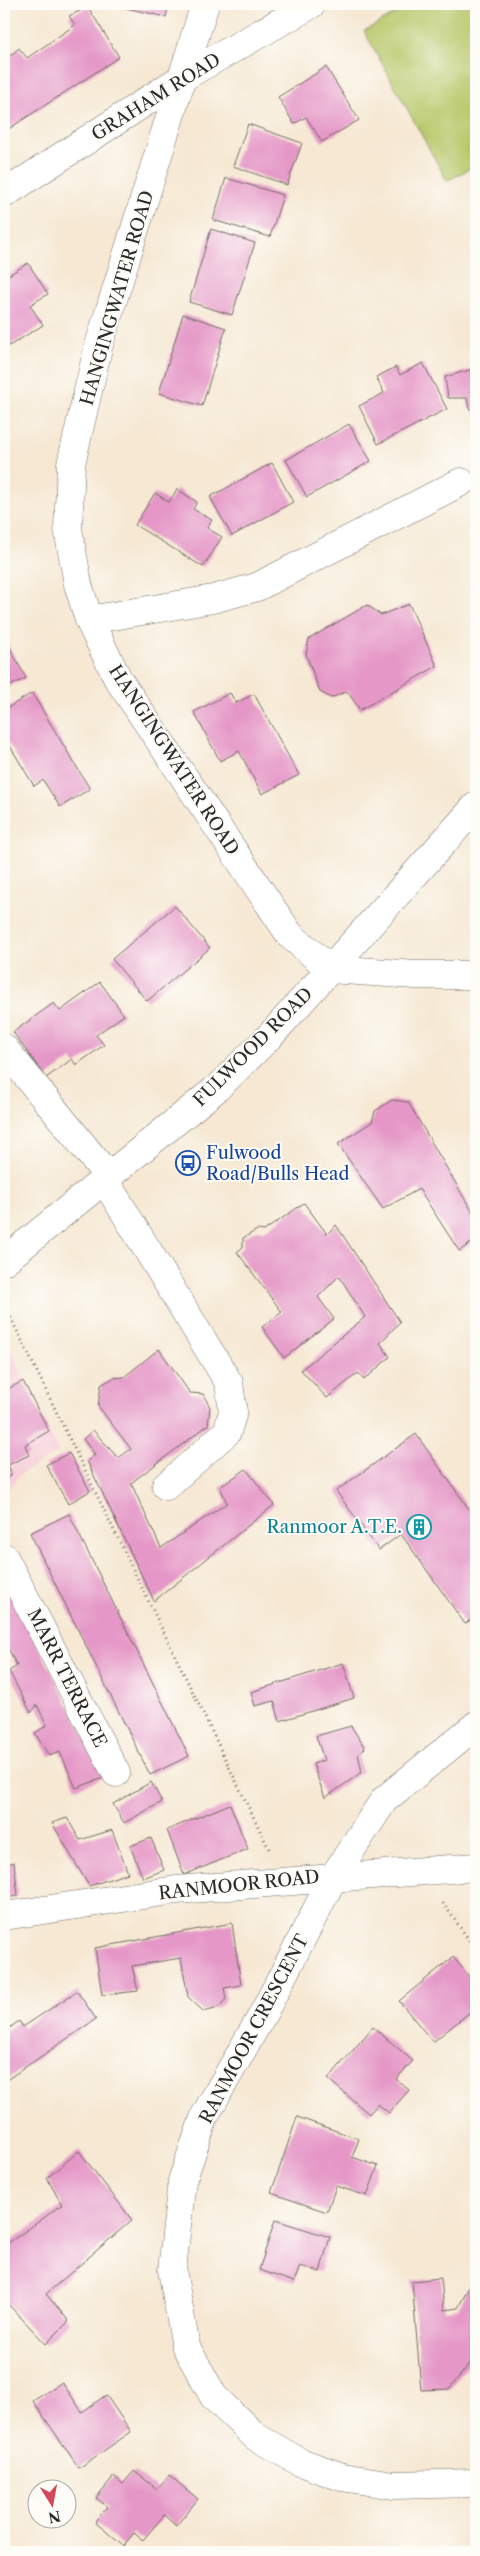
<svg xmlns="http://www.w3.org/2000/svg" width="480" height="2556" font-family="'Libre Caslon Text',serif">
<rect width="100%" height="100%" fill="#fdfcf7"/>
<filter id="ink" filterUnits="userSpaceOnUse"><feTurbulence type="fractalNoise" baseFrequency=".02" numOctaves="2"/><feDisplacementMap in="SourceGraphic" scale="10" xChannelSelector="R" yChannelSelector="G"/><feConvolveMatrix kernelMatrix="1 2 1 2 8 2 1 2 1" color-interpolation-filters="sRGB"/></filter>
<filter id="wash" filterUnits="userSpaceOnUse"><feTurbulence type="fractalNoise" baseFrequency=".0096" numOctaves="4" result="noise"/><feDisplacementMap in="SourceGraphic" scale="20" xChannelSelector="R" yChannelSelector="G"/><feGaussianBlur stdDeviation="1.12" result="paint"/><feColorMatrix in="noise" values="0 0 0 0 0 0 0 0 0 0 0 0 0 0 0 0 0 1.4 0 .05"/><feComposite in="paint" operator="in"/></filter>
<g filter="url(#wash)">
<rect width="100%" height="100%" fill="#f6e8d3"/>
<path fill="#f6cfd8" d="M4,1336l55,116 -37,21 -18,21z"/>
<path fill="#b8c769" stroke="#72794a" d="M413,4h63v161l-29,16 -83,-150z"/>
<g id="blocks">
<g fill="#e598c7">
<path d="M108,4h61l-3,13z"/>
<path d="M88,7l31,50 -115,75v-71l15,-13 8,10 48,-33 -6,-9z"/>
<path d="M326,67l33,53 -37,22 -16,-25 -12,7 -16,-27z"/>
<path d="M248,124l54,19 -15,42 -54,-19z"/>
<path d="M226,178l57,17 -13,42 -57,-17z"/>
<path d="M211,229l44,14 -23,72 -43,-13z"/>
<path d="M28,263l20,31 -18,11 13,20 -34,21 -5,-8v-60z"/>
<path d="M183,314l43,14 -24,78 -43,-13z"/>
<path d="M423,363l24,46 -69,35 -19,-38 25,-13 -8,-16 20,-10 4,8z"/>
<path d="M476,368v40l-7,1 -2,-11h-19l-3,-21z"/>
<path d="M349,424l22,37 -64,36 -21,-37z"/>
<path d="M272,463l21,39 -61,34 -22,-39z"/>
<path d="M177,489l20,13 -4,7 19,11 -5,8 15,9 -19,30 -68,-42 20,-32 14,9z"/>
<path d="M409,604l28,62 -77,44 -13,-19 -16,7 -11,-6 -14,-38 3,-15 58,-34 14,10z"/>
<path d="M4,637l22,41 -22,11z"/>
<path d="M32,693l58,96 -30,18 -17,-27 -9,6 -30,-50v-26z"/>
<path d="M230,693l6,10 18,-9 45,81 -37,19 -23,-43 -19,10 -26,-49z"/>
<path d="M175,906l35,42 -63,53 -35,-42z"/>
<path d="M100,982l24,33 -28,20 8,10 -28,20 -4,-6 -26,19 -33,-46 41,-29 6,8z"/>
<path d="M392,1100l16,2 68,116v22l-17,11 -40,-62 -36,20 -45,-65 34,-22 3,-11z"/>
<path d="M304,1203l23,31 9,-9 64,97 -20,21 10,14 -26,23 -6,-7 -31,25 -26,-28 64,-53 -26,-41 -21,21 16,22 -50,39 -22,-31 20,-15 -45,-60 6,-5v-9l14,-8 7,1z"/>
<path d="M159,1349l31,44 13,1 7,13 -2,18 -77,58 30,65 66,-45 -7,-16 26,-18 28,36 -120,96 -67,-140 8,-6 -12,-16 10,-9 25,28 13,-9 -33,-43 3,-21 12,-7 11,-1z"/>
<path d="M23,1381l26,50 -24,14 4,10 -21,10 4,10 -8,4v-88z"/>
<path d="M416,1434l60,85v97l-11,8 -64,-90 -22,16 -43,-59z"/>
<path d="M69,1453l21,38 -22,13 -22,-39z"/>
<path d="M69,1514l120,242 -39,19 -120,-242z"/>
<path d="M4,1580l102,197 -30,11 -16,-36 -11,4 -14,-23 12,-8 -10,-20 -6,8 -22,-42 8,-5 -13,-26z"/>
<path d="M343,1663l11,35 -74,23 -6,-20 -19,5 -4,-14z"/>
<path d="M351,1726l14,22 -7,6 4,18 -37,26 -12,-34 11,-4 -8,-24z"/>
<path d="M151,1782l11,20 -38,21 -11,-19z"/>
<path d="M230,1804l18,45 -64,26 -17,-45z"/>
<path d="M67,1818l13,22 32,-10 16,43 -39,13 -37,-63z"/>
<path d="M151,1838l13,32 -21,8 -13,-32z"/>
<path d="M4,1856l3,8 7,-2 4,34 -14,2z"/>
<path d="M232,1923l9,62 -17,3 2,11 -7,8 -16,4 -15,-14 -7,-39 -49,8 6,25 -36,4 -7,-47z"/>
<path d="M453,1957l23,28v22l-43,35 -34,-41z"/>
<path d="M77,1991l19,28 -91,62 -1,-49 15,-11 4,6z"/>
<path d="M373,2027l40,34 -17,18 13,11 -20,23 -11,-9 -9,10 -41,-35z"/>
<path d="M297,2117l62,22 -7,18 26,9 -11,30 -31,-10 -9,26 -56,-19z"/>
<path d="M79,2151l53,69 -86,74 23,27 -23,23 -42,-44v-54l58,-41 -15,-27z"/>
<path d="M275,2220l55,17 -10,35 -20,-6 -6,16 -35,-12z"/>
<path d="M441,2278l3,32 14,-2 14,-27 4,4v71l-27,33 -28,1 -9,-109z"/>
<path d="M62,2382l20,30 24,-17 25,37 -52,36 -46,-67z"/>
<path d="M134,2471l23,18 12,-14 29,24 -22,27 -12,-11 -21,25 -9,-7 -11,13 -28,-24 12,-15 -11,-9 18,-22 9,8z"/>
</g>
</g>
</g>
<g filter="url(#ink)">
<use href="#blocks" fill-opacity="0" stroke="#726d66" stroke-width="1"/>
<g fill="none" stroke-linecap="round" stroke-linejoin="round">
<defs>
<g id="minor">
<path d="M205,4l-107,344 -27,116 -3,65 10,55 11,36 29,59 172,256 40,34 86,6h60"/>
<path d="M4,194l181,-118 127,-72"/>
<path d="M89,620l124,-21 44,-12 204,-105"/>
<path d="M4,1048l104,128"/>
<path d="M104,1179l125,204 4,29 -6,20 -61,54"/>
<path d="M4,1261l212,-172 55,-54 205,-229"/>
<path d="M4,1557l112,216"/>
<path d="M476,1725l-92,75 -50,76 -70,136 -59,103 -23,66 -10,89 14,77 28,50 42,40 44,25 42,15 51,8 83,-2"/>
<path d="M4,1916l172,-26 300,-23"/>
</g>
</defs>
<use href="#minor" stroke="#726d66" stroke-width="29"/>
<g stroke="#726d66" stroke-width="3" stroke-dasharray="1 4" stroke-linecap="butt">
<path d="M4,1304l266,547"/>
<path d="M443,1903l33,47"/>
</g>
<use href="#minor" stroke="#fff" stroke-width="28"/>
</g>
</g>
<defs>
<symbol id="bus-ring" viewBox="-11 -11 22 22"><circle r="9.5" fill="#fdfcf7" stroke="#1a4fb4" stroke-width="1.5"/><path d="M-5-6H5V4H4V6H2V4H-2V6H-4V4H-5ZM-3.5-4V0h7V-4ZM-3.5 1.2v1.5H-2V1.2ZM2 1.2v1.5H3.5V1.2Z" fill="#1a4fb4"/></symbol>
<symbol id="building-ring" viewBox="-11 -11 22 22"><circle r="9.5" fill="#fdfcf7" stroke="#0f9aa8" stroke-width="1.5"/><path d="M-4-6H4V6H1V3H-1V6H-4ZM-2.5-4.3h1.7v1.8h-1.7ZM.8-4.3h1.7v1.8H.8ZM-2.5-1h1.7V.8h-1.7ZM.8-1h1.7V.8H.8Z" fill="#0f9aa8"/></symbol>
</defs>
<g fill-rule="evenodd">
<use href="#bus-ring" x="174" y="1149" width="28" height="28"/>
<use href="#building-ring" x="405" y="1513" width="28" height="28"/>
</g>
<g text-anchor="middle" stroke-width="4" stroke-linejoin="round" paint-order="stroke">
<g font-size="18" fill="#2b2b2b" stroke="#fdfcf7">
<text transform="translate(156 97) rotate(-32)" y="6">GRAHAM ROAD</text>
<text transform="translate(117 298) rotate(-74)" y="6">HANGINGWATER ROAD</text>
<text transform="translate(174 760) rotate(57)" y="6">HANGINGWATER ROAD</text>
<text transform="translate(253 1047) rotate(-45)" y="6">FULWOOD ROAD</text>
<text transform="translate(67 1678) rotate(63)" y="6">MARR TERRACE</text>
<text transform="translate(239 1885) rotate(-6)" y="6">RANMOOR ROAD</text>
<text transform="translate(254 2029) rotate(-62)" y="6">RANMOOR CRESCENT</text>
</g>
<g font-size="18" fill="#164399" stroke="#fdfcf7" text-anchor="start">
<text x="206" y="1159">Fulwood<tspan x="206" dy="21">Road/Bulls Head</tspan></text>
</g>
<g font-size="18" fill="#0d838f" stroke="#fdfcf7" text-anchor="end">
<text x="402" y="1533">Ranmoor A.T.E.</text>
</g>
</g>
<rect width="480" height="2556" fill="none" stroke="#fdfcf7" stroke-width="20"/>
<g transform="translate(52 2504) rotate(169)"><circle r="24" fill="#fdfcf7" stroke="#a9a8a5"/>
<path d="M0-4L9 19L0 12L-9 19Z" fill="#d1495b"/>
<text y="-8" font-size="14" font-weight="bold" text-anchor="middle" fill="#2b2b2b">N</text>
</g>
</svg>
